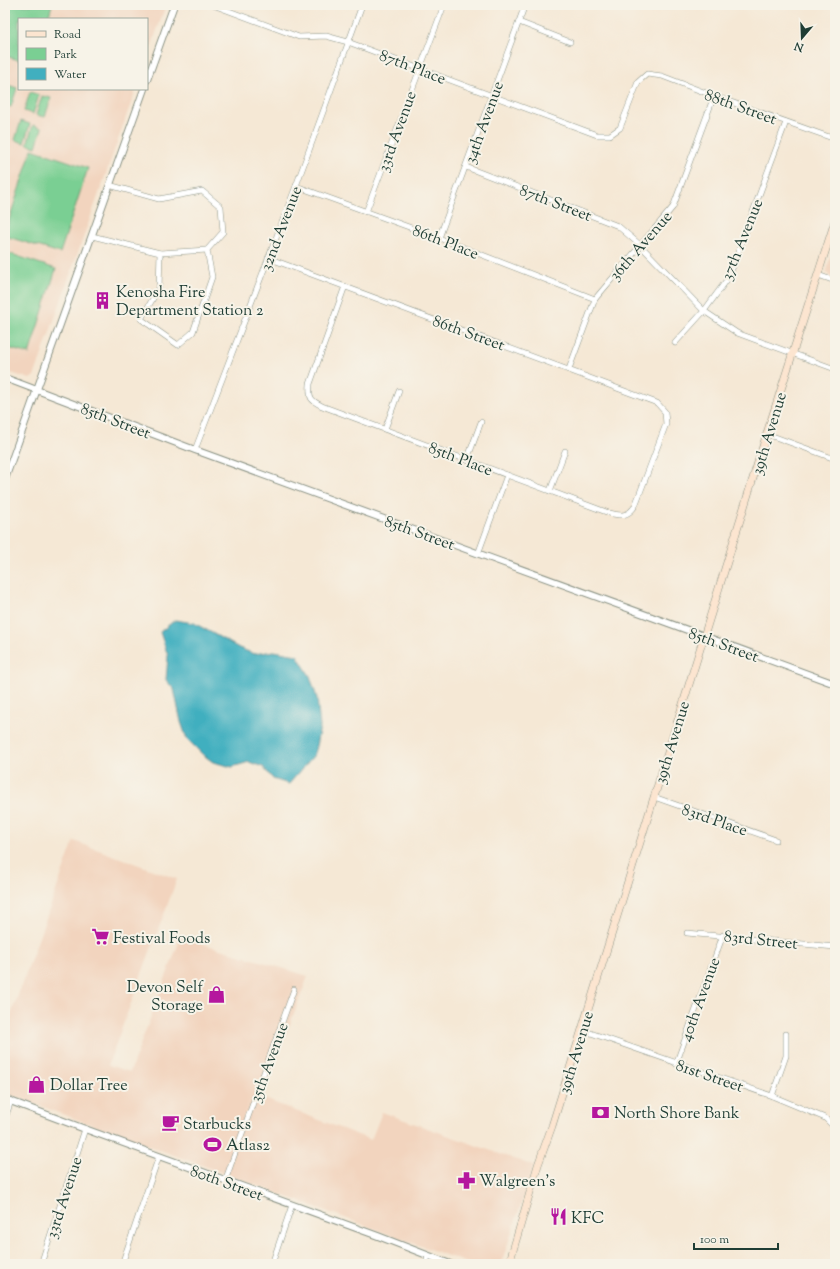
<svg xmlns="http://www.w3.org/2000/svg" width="840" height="1269" font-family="'Sorts Mill Goudy',serif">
<rect width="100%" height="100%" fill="#f7f3e8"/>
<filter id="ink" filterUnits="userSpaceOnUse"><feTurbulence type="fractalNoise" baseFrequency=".025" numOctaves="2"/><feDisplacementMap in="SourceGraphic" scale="8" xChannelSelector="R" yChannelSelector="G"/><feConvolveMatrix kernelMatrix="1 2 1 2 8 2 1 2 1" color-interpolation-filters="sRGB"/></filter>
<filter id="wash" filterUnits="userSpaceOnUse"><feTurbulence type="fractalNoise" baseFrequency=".012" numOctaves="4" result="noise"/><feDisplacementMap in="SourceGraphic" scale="16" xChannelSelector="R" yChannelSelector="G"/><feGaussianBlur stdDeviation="0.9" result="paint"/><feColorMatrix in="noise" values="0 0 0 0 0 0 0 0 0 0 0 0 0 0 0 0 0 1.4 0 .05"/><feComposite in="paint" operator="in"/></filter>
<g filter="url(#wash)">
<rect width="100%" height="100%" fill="#f5e8d5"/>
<g fill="#f2d4be">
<path d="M5,5h161l-19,53v-39h-128v70h117l-101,285 -1,2 -4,3 -25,-8z"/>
<path d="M835,240v39l-6,-3 -3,-4z"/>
<path d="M74,841l103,38 -69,186 22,7 51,-135 127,39 -46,122 109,42 11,-28 152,54 -33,98h-31l-465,-171v-62z"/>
</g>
<g fill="#7acf93" stroke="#4c8664">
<path d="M5,5h47l-4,14h-29v41l-14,-4z"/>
<path d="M8,85l9,3 -6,19 -6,-2v-10z"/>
<path d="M30,92l9,3 -6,19 -9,-3z"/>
<path d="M42,96l9,2 -6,19 -9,-2z"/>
<path d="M21,121l9,3 -6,19 -9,-3z"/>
<path d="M33,125l9,3 -6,19 -9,-3z"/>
<path d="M32,149l56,19 -28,85 -55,-17v-4z"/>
<path d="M5,252l51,17 -27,85 -24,-7z"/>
</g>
<path fill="#41afbf" stroke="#30767a" d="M175,620l19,3 45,25 15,6 20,-3 23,4 13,21 7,22 3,29 -6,28 -25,29 -16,-5 -10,-12 -14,-5 -17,5 -19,-5 -11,-8 -15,-15 -6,-17 -7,-33 -8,-9 2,-24 -8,-24z"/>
</g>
<g filter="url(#ink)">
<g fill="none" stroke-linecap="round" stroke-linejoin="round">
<defs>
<g id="minor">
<path d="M213,5l86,32 27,-1 22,6 249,93h13l10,-7 18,-46 9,-8 15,2 52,20 121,43"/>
<path d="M519,22l51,20"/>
<path d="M466,167l152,59 22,19 64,66 33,22 98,36"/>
<path d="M109,185l50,14 43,-8 19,16 2,25 -16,18 5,27 -19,55 -15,13 -37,-26 18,-31 1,-35"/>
<path d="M296,186l143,52 156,61"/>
<path d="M366,212l78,-207"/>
<path d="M92,236l68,17 47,-3"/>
<path d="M439,238l86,-233"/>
<path d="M268,258c130,48 260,96 389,145l8,9 1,12 -31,82c-7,11 -14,10 -26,7l-287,-107c-12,-6 -13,-8 -12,-22l35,-98"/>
<path d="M818,275l17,6"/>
<path d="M675,343l29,-32 25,-34 57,-155"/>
<path d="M569,369l26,-70 78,-92 41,-111"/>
<path d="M385,429l14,-38"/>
<path d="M767,434l68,25"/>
<path d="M195,450l101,-264 66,-181"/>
<path d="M467,460l14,-38"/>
<path d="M550,491l15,-40"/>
<path d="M478,554l29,-79"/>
<path d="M654,797l122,43"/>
<path d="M687,933l148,14"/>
<path d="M582,1030l190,66 53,22 10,10"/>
<path d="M676,1064l47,-129"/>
<path d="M772,1096l14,-40v-22"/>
<path d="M5,1118l6,-17"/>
<path d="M225,1181l69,-192"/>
<path d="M41,1264l44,-135"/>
<path d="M122,1264l37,-108"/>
<path d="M272,1264l20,-59"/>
<path d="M426,1264l2,-8"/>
</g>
<g id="tertiary">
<path d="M147,80l27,-75"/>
<path d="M5,378l190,72 640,234"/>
<path d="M5,479l139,-390"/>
<path d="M5,1099l80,30 293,107 72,28"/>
</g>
<path id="secondary" d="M509,1264l29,-99 14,-39 216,-696 67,-209"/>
</defs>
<use href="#minor" stroke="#8a9284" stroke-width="6"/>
<use href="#tertiary" stroke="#8a9284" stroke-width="8"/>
<use href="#secondary" stroke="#8a9284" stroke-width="8"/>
<use href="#minor" stroke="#fff" stroke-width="5"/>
<use href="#tertiary" stroke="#fff" stroke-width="6"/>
<use href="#secondary" stroke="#fce5d0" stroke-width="7"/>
</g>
</g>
<defs>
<symbol id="building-bare" viewBox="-9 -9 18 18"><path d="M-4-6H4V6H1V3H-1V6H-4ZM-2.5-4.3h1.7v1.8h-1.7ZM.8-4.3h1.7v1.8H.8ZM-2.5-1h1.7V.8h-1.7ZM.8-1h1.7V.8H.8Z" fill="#b5179e" stroke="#f7f3e8" stroke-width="2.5" paint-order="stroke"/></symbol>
<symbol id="supermarket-bare" viewBox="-9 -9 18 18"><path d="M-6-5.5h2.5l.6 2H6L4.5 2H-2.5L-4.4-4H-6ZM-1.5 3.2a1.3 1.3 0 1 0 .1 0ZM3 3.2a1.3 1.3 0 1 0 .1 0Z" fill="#b5179e" stroke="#f7f3e8" stroke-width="2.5" paint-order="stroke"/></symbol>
<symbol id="shop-bare" viewBox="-9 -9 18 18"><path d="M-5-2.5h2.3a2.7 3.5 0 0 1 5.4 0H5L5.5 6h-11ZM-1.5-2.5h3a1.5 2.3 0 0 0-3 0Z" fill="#b5179e" stroke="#f7f3e8" stroke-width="2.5" paint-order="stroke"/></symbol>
<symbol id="bank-bare" viewBox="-9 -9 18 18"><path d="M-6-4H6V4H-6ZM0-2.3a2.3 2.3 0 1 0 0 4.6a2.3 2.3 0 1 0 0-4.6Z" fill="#b5179e" stroke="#f7f3e8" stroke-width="2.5" paint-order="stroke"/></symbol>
<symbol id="cafe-bare" viewBox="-9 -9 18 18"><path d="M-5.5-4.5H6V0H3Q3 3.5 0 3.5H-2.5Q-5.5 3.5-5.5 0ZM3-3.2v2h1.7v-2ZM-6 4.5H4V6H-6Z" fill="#b5179e" stroke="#f7f3e8" stroke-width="2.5" paint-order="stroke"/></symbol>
<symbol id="stadium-bare" viewBox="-9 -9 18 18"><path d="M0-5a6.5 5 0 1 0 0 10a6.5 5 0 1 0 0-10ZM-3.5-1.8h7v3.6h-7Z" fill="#b5179e" stroke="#f7f3e8" stroke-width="2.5" paint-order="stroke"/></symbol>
<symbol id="pharmacy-bare" viewBox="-9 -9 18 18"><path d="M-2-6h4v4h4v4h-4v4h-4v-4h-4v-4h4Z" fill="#b5179e" stroke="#f7f3e8" stroke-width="2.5" paint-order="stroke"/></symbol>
<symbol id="restaurant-bare" viewBox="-9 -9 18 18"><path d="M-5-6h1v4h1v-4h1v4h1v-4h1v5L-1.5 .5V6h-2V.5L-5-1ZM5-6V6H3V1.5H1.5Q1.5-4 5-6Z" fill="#b5179e" stroke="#f7f3e8" stroke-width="2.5" paint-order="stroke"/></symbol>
</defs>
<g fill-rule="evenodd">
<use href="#building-bare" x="90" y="288" width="25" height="25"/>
<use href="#supermarket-bare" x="88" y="924" width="25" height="25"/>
<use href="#shop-bare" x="204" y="982" width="25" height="25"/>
<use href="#shop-bare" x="24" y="1072" width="25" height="25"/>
<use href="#bank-bare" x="588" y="1100" width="25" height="25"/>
<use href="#cafe-bare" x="158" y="1110" width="25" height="25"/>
<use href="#stadium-bare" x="200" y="1132" width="25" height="25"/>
<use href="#pharmacy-bare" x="454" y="1168" width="25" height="25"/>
<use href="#restaurant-bare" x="546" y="1204" width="25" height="25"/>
</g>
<g text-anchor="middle" stroke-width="4" stroke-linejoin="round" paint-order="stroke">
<g font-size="16" fill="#1f3d34" stroke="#f7f3e8">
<text transform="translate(413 66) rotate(21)" y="6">87th Place</text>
<text transform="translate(741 106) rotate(20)" y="6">88th Street</text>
<text transform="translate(483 122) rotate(-70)" y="6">34th Avenue</text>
<text transform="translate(396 131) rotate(-70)" y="6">33rd Avenue</text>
<text transform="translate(556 202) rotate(21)" y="6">87th Street</text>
<text transform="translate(280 228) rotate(-69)" y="6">32nd Avenue</text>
<text transform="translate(741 239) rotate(-68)" y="6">37th Avenue</text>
<text transform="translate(446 241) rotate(21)" y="6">86th Place</text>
<text transform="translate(640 245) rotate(-49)" y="6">36th Avenue</text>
<text transform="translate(469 332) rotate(20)" y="6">86th Street</text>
<text transform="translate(116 420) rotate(21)" y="6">85th Street</text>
<text transform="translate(768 433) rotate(-73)" y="6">39th Avenue</text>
<text transform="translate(461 458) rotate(21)" y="6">85th Place</text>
<text transform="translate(420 532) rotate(20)" y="6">85th Street</text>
<text transform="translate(724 644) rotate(20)" y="6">85th Street</text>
<text transform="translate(671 742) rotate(-73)" y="6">39th Avenue</text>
<text transform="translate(715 819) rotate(19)" y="6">83rd Place</text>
<text transform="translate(761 939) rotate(6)" y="6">83rd Street</text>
<text transform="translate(699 999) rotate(-70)" y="6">40th Avenue</text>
<text transform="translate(575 1052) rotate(-73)" y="6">39th Avenue</text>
<text transform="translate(268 1062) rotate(-70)" y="6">35th Avenue</text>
<text transform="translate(710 1075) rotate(19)" y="6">81st Street</text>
<text transform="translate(227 1182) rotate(20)" y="6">80th Street</text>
<text transform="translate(63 1197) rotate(-72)" y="6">33rd Avenue</text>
</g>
<g font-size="16" fill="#1f3d34" stroke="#f7f3e8" text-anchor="start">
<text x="116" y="297">Kenosha Fire<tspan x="116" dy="18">Department Station 2</tspan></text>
<text x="113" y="943">Festival Foods</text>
<text x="203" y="992" text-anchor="end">Devon Self<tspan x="203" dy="18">Storage</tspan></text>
<text x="50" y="1090">Dollar Tree</text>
<text x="614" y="1118">North Shore Bank</text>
<text x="183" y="1129">Starbucks</text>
<text x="226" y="1150">Atlas2</text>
<text x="479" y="1186">Walgreen's</text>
<text x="571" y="1223">KFC</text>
</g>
</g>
<rect width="840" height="1269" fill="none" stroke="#f7f3e8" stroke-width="20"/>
<rect x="18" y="18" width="130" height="72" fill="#f7f3e8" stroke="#a1aaa0"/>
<rect x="26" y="31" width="20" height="6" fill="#fce5d0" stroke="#a1aaa0"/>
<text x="54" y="38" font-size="12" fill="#1f3d34">Road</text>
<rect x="26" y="48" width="20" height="12" fill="#7acf93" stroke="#a1aaa0"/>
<text x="54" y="58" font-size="12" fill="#1f3d34">Park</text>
<rect x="26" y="68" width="20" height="12" fill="#41afbf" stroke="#a1aaa0"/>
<text x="54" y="78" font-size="12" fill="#1f3d34">Water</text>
<g transform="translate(802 38) rotate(199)" stroke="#f7f3e8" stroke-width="3" paint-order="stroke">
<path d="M0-3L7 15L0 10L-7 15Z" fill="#1f3d34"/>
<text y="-6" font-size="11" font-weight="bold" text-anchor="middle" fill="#1f3d34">N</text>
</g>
<path d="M694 1243v6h84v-6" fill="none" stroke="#1f3d34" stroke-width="2"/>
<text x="700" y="1243" font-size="12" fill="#1f3d34" stroke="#f7f3e8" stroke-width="3" paint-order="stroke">100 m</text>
</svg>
